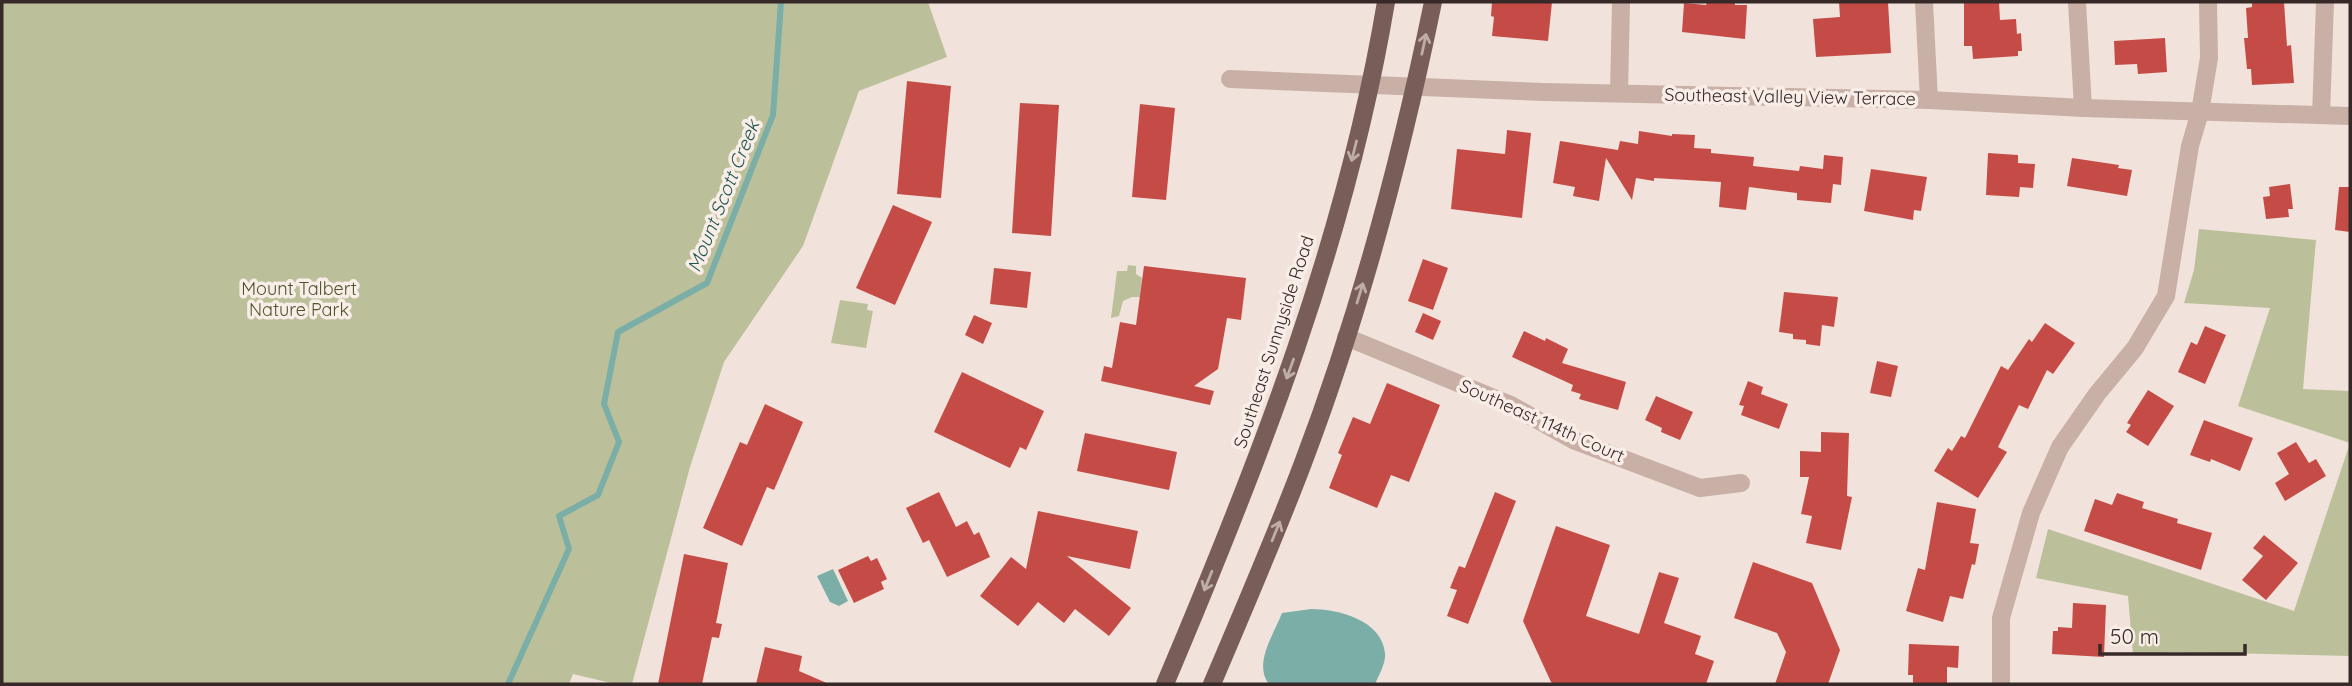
<svg xmlns="http://www.w3.org/2000/svg" width="2352" height="686" font-family="Quicksand,sans-serif">
<rect width="100%" height="100%" fill="#f1e3db"/>
<g fill="#bbc09b">
<path d="M2,2h926l19,55 -88,34 -56,155 -79,116 -34,105 -58,217h-17l-42,-10 -4,10h-567z"/>
<path d="M2199,229l117,11 -13,149 47,2v52l-112,-37 32,-98 -86,-5 10,-33z"/>
<path d="M1128,265l8,1v8l6,4 -2,19h-8l-9,4 -4,15 -8,2 6,-47h10z"/>
<path d="M840,300l28,4 -1,6 6,1 -7,37 -35,-5z"/>
<path d="M2350,443v213l-176,-4 -41,3 -5,-59 -92,-18 12,-49 246,82z"/>
</g>
<g fill="#7aaea6">
<path d="M833,569l15,32 -9,5 -9,-4 -13,-26z"/>
<path d="M1311,609c27,0 71,11 74,44 1,10 -6,22 -10,31h-106c-16,-20 5,-50 13,-71z"/>
</g>
<g fill="none" stroke-linecap="round" stroke-linejoin="round">
<path stroke="#7aaea6" stroke-width="6" d="M508,684l61,-135 -10,-33 39,-21 21,-53 -15,-38 14,-72 89,-49 66,-168 8,-113"/>
</g>
<g fill="#c54c46">
<path d="M1492,2h60l-4,39 -56,-5 2,-19 -3,-1z"/>
<path d="M1707,2h28v3h12l-2,34 -63,-7 2,-29 22,2z"/>
<path d="M1839,2h49l3,51 -75,4 -3,-38 27,-2z"/>
<path d="M1964,2h35l1,18 16,-1 1,15 4,-1 1,18h-4v5l-45,3 -1,-13h-8z"/>
<path d="M2252,2h32l3,44 4,-1 3,38 -42,2 -1,-16h-4l-3,-31h4l-2,-30 6,-1z"/>
<path d="M2165,38l2,34 -29,2 -1,-10 -22,1 -1,-24z"/>
<path d="M907,81l44,5 -10,112 -44,-4z"/>
<path d="M1020,103l39,2 -8,131 -39,-3z"/>
<path d="M1140,104l35,4 -9,92 -34,-3z"/>
<path d="M1507,130l24,3 -9,85 -71,-9 6,-60 48,5z"/>
<path d="M1639,131l33,5v-2l23,1 -1,13 17,1v4l43,4 -1,9 46,5 1,-5 23,3 1,-14 19,2 -2,28 -8,-1 -2,19 -34,-3v-7l-48,-6 -3,23 -27,-3 2,-25 -67,-4v3l-18,-3 -4,22 -26,-42 -7,43 -26,-5 2,-9 -22,-4 7,-42 58,9 2,-9 18,3z"/>
<path d="M1988,153l30,2v8l17,1 -2,24 -13,-1 -1,10 -33,-2z"/>
<path d="M2072,158l47,7 -1,3 14,2 -5,26 -60,-10z"/>
<path d="M1871,169l56,8 -6,34 -7,-1 -1,10 -49,-9z"/>
<path d="M2290,184l3,25h-5l1,8 -23,2 -3,-22 7,-1 -1,-9z"/>
<path d="M2339,187h11v45l-15,-2z"/>
<path d="M893,205l39,17 -37,83 -39,-17z"/>
<path d="M1423,259l25,9 -15,42 -25,-9z"/>
<path d="M1144,266l102,12 -5,42 -14,-2 -9,51 -24,17 20,5 -4,14 -109,-24 3,-15 8,2 8,-46 16,3z"/>
<path d="M994,268l37,4 -4,36 -37,-4z"/>
<path d="M1784,292l54,5 -4,30 -12,-2 -2,21 -14,-2v-4l-13,-1v-5l-14,-2z"/>
<path d="M1423,313l18,8 -8,19 -18,-8z"/>
<path d="M974,315l18,8 -9,21 -18,-9z"/>
<path d="M2045,323l30,20 -22,31 -6,-4 -19,39 -9,-4 -21,42 9,5 -29,46 -44,-27 14,-23 4,3 9,-15 4,2 36,-72 7,4 21,-31 3,3z"/>
<path d="M2205,326l21,9 -21,49 -27,-12 13,-30 6,3z"/>
<path d="M1524,331l21,10 1,-3 22,11 -6,14 64,19 -8,28 -39,-11 2,-5 -10,-3 2,-6 -61,-28z"/>
<path d="M1877,361l21,5 -7,31 -21,-4z"/>
<path d="M962,372l82,39 -18,39 -6,-3 -10,21 -76,-36z"/>
<path d="M1748,381l15,6 -2,7 27,10 -9,25 -38,-14 3,-9 -5,-1z"/>
<path d="M1387,383l53,22 -31,77 -18,-7 -14,33 -48,-20 13,-33 -4,-2 15,-36 17,7z"/>
<path d="M2148,390l26,16 -26,40 -22,-14 5,-7 -4,-2z"/>
<path d="M1656,396l37,16 -13,28 -19,-8 1,-4 -17,-8z"/>
<path d="M765,404l38,18 -29,68 -7,-3 -25,59 -39,-18 37,-86 7,3z"/>
<path d="M2204,420l49,18 -13,33 -29,-12 -1,3 -20,-7z"/>
<path d="M1821,432l28,1 -2,63 5,1 -11,53 -35,-7 6,-27 -11,-2 8,-37h-9v-26l21,1z"/>
<path d="M1085,433l92,19 -8,38 -92,-19z"/>
<path d="M2296,442l13,21 7,-4 10,17 -41,25 -10,-18 14,-9 -12,-21z"/>
<path d="M939,492l17,35 11,-6 7,14 5,-3 11,25 -43,20 -18,-37 -6,3 -17,-35z"/>
<path d="M1495,492l21,9 -48,123 -21,-8 10,-26 -7,-2 9,-22 6,2z"/>
<path d="M2117,493l27,9 -2,6 36,11 -1,4 35,10 -11,37 -117,-39 11,-32 17,6z"/>
<path d="M1937,502l39,7 -6,34 9,1 -4,21 -3,-1 -9,35 -13,-3 -7,26 -37,-11 12,-43 7,2z"/>
<path d="M1038,511l100,20 -8,38 -63,-13 64,52 -22,28 -34,-27 -11,14 -26,-21 -20,24 -38,-30 31,-39 15,12z"/>
<path d="M1556,526l54,19 -24,71 53,18 20,-62 20,6 -15,45 37,13 -6,18 19,7 -8,23h-152l-3,-2 -28,-61z"/>
<path d="M2264,535l34,28 -32,37 -24,-20 21,-24 -10,-8z"/>
<path d="M684,554l44,9 -12,60 6,1 -3,14 -7,-1 -10,47h-44z"/>
<path d="M868,556l3,5 6,-3 10,21 -6,3 3,7 -30,14 -16,-33z"/>
<path d="M1753,562l59,21 28,67 -12,34h-53l11,-32 -9,-19 -43,-15z"/>
<path d="M2073,603l33,2 -2,52 -52,-3 1,-23h5v-4l14,1z"/>
<path d="M1909,644l50,2 -1,22 -11,-1v17h-34v-9h-5z"/>
<path d="M765,647l37,9 -3,15 30,13h-73z"/>
</g>
<g fill="none" stroke-linecap="round" stroke-linejoin="round">
<g stroke="#c9b0a7" stroke-width="18">
<path d="M1924,2l5,98"/>
<path d="M2077,2l6,106"/>
<path d="M1230,79l314,13 385,8 154,8 267,8"/>
<path d="M1619,93l2,-91"/>
<path d="M2321,115l4,-113"/>
<path d="M1346,337l165,68 62,35 127,48 41,-5"/>
<path d="M2001,684v-66l30,-105 29,-66 37,-53 38,-46 31,-52 24,-150 10,-34 9,-54 -1,-56"/>
</g>
<g stroke="#785d59" stroke-width="18">
<path d="M1165,684c94,-222 181,-443 221,-682"/>
<path d="M1212,684c31,-73 63,-147 91,-221 57,-150 98,-305 130,-461"/>
</g>
</g>
<defs><path id="oneway-shaft" d="M-6 0H5M1.5-3L5.5 0L1.5 3" fill="none" stroke-width="1.6" stroke-linecap="round" stroke-linejoin="round" transform="scale(1.75)"/></defs>
<g stroke="#bfada7">
<use href="#oneway-shaft" transform="translate(1424 44) rotate(-78)"/>
<use href="#oneway-shaft" transform="translate(1354 151) rotate(104)"/>
<use href="#oneway-shaft" transform="translate(1360 293) rotate(-73)"/>
<use href="#oneway-shaft" transform="translate(1290 369) rotate(110)"/>
<use href="#oneway-shaft" transform="translate(1276 531) rotate(-68)"/>
<use href="#oneway-shaft" transform="translate(1208 581) rotate(112)"/>
</g>
<g text-anchor="middle" stroke-width="7" stroke-linejoin="round" paint-order="stroke">
<g font-size="18" fill="#362928" stroke="#f9eee7">
<text transform="translate(1790 97) rotate(1)" y="6">Southeast Valley View Terrace</text>
<text transform="translate(1274 342) rotate(-72)" y="6">Southeast Sunnyside Road</text>
<text transform="translate(1542 421) rotate(24)" y="6">Southeast 114th Court</text>
</g>
<g font-size="18" fill="#4d542c" stroke="#f9eee7">
<text x="299" y="295">Mount Talbert<tspan x="299" dy="21">Nature Park</tspan></text>
</g>
<g font-size="19" font-style="italic" fill="#1e5750" stroke="#f9eee7">
<text transform="translate(723 196) rotate(-68)" y="7">Mount Scott Creek</text>
</g>
</g>
<rect width="2352" height="686" fill="none" stroke="#362928" stroke-width="7"/>
<path d="M2100 644v10h145v-10" fill="none" stroke="#362928" stroke-width="3.5"/>
<text x="2110" y="644" font-size="21" fill="#362928" stroke="#f9eee7" stroke-width="5" paint-order="stroke">50 m</text>
</svg>
